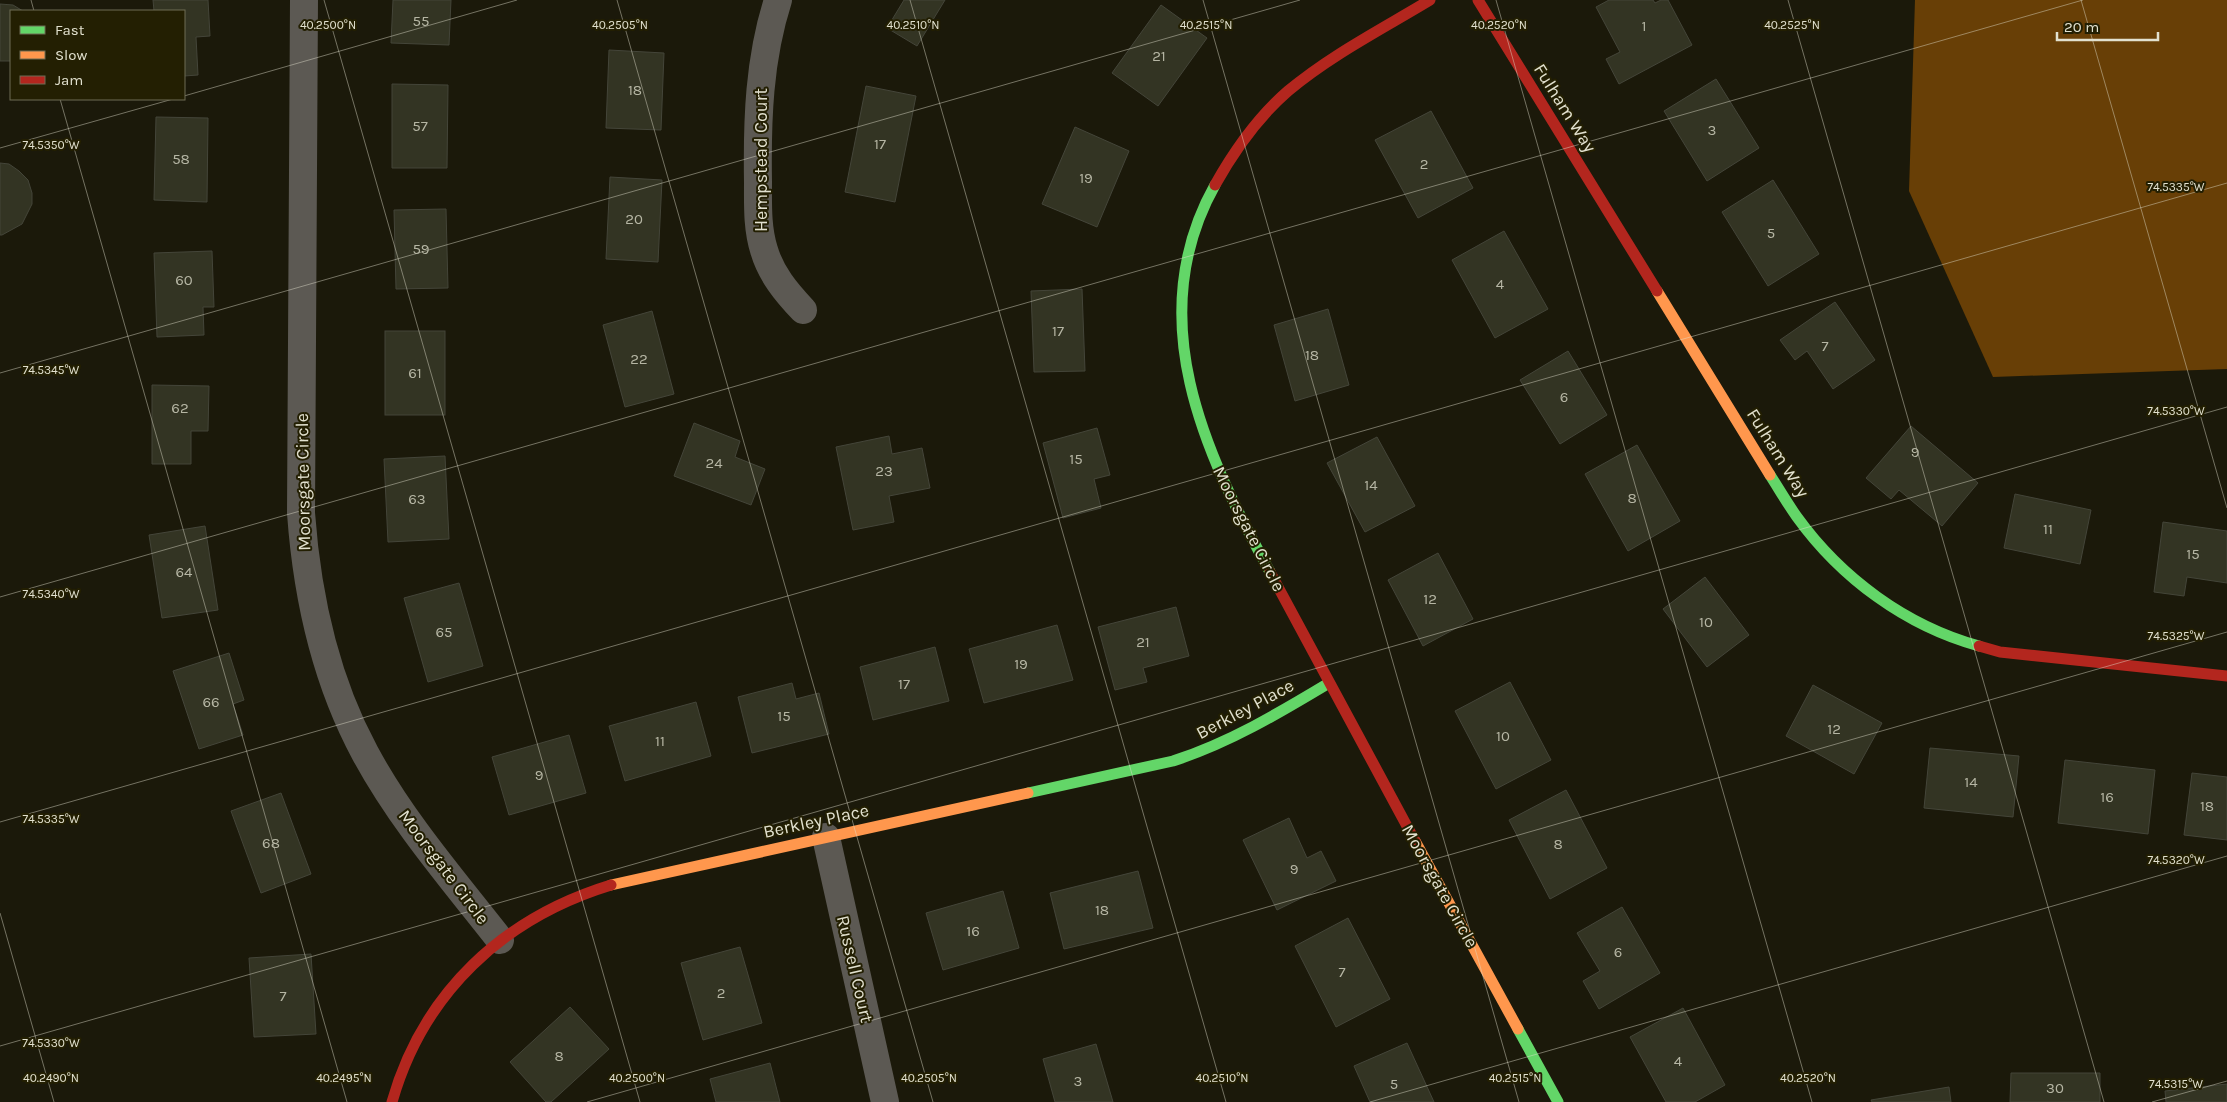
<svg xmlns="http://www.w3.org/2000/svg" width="2227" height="1102" font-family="Karla,sans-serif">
<rect width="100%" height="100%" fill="#1b190a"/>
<path fill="#683f06" d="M1915,0h312v369l-234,8 -84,-186z"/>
<g fill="#333423" stroke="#444539">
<path d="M153,0h55l2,36 -14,1 2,38 -14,1v-65h-30z"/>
<path d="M393,0h58l-2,45 -58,-2z"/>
<path d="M904,0h41l-28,46 -30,-18z"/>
<path d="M1609,0h44l2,3 6,-3h7l24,45 -73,39 -13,-25 14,-7 -24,-45z"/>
<path d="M0,4l13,1 10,6h-12v50h-11z"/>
<path d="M1161,5l46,33 -49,68 -46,-33z"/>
<path d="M609,50l55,3 -3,77 -55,-2z"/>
<path d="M1716,79l43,69 -52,33 -43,-70z"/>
<path d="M392,84l56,1 -1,83h-55z"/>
<path d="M866,86l50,10 -21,106 -50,-10z"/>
<path d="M1431,111l42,77 -55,30 -43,-78z"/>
<path d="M156,117l52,1 -1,84 -53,-2z"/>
<path d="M1075,127l54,24 -32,76 -55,-23z"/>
<path d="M0,163l9,1 10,7 9,9 4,13v11l-10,20 -20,11h-2z"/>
<path d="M610,177l52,3 -4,82 -52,-3z"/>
<path d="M1773,180l46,74 -51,32 -46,-74z"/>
<path d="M446,209l2,79 -52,1 -2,-79z"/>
<path d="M1504,231l44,78 -53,29 -43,-78z"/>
<path d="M212,251l2,56h-11l1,28 -47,2 -3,-84z"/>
<path d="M1082,289l3,82 -51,1 -3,-81z"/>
<path d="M1835,302l40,58 -42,29 -26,-38 -12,9 -15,-20z"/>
<path d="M1328,309l21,76 -54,16 -21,-76z"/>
<path d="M652,311l22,83 -49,13 -22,-82z"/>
<rect x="385" y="331" width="60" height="84"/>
<path d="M1568,351l39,64 -47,29 -40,-64z"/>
<path d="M152,385l57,1 -1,45h-17v33h-39z"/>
<path d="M694,423l46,18 -5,16 30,12 -14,36 -77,-29z"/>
<path d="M1911,426l67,57 -36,43 -43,-36 -8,9 -25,-21z"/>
<path d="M1097,428l13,47 -16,4 7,29 -38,10 -20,-75z"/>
<path d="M889,436l3,18 30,-6 8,40 -41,8 5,26 -41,8 -17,-83z"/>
<path d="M1377,437l38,69 -50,26 -38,-69z"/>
<path d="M1637,445l43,76 -52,30 -43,-77z"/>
<path d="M445,456l4,83 -61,3 -4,-83z"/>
<path d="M2015,494l76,16 -11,54 -76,-16z"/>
<path d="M2163,522l64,9v52l-40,-6 -3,19 -30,-4z"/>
<path d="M205,526l13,84 -56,8 -13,-83z"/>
<path d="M1438,553l35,66 -50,27 -35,-66z"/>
<path d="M1705,577l44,58 -42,32 -44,-58z"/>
<path d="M459,583l24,83 -55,16 -24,-84z"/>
<path d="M1176,607l13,49 -46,12 4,14 -32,8 -17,-63z"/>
<path d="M1057,625l16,55 -89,23 -15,-54z"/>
<path d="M935,647l14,54 -76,19 -13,-53z"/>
<path d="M229,653l15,47 -11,4 10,31 -44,14 -26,-78z"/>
<path d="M1510,682l41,78 -55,29 -41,-78z"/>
<path d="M792,683l4,16 23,-6 10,41 -77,19 -14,-56z"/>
<path d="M1813,685l69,38 -28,51 -68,-38z"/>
<path d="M696,702l15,54 -86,25 -16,-55z"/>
<path d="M569,735l17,58 -77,22 -17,-58z"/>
<path d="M1930,748l89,8 -6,61 -89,-9z"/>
<path d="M2065,760l90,10 -7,64 -90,-11z"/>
<path d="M2192,773l35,4v63l-43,-5z"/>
<path d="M1566,790l41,78 -57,31 -41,-79z"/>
<path d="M281,793l30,81 -50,19 -30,-82z"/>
<path d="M1289,818l18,40 14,-7 15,30 -59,29 -34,-70z"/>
<path d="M1138,871l15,57 -89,21 -14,-56z"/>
<path d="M1003,891l16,57 -76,22 -17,-57z"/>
<path d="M1622,907l38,66 -61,36 -16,-28 17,-10 -23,-38z"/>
<path d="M1348,918l42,81 -54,28 -41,-81z"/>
<path d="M740,947l22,76 -59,17 -22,-77z"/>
<path d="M311,954l5,80 -62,3 -5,-79z"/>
<path d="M570,1007l39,42 -58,53h-5l-36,-40z"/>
<path d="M1683,1008l42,77 -30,17h-29l-36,-65z"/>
<path d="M1407,1043l27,59h-64l-16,-36z"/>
<path d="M1096,1044l17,58h-58l-12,-43z"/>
<path d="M770,1063l10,39h-64l-6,-23z"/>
<path d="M2011,1073h89v29h-90z"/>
<path d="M2227,1084v18h-61l-1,-11z"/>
<path d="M1949,1087l2,15h-79l-1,-2z"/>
</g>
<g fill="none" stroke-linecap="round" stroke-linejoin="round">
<g stroke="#5c5953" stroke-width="28">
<path d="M304,0l-3,513c6,83 24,166 64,240 36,67 88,127 135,187"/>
<path d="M778,0c-19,59 -21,120 -20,182 0,22 -1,46 6,68 7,24 22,42 39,60"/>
<path d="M826,837l59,265"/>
</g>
<g stroke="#63d668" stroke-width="11">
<path d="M1215,185c-74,132 -11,267 55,387"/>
<path d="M1770,475c9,14 17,28 27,42 44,61 109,109 182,129"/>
<path d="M1028,793l145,-32c56,-18 106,-48 156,-78"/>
<path d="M1518,1029l40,73"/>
</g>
<g stroke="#ff974d" stroke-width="11">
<path d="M1657,291l113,184"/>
<path d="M1415,841l103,188"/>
<path d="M611,885l417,-92"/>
</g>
<g stroke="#b3261e" stroke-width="11">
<path d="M1478,0l179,291"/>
<path d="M1215,185c19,-34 43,-68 73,-94 43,-36 94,-62 142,-91"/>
<path d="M1270,572l145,269"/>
<path d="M1979,646l21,6 227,24"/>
<path d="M392,1102c31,-109 111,-184 219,-217"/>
</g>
</g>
<path fill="none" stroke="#e2e1cf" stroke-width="1" stroke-opacity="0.45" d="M31,0l3,11M324,0l316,1102M617,0l316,1102M910,0l316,1102M1203,0l316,1102M1496,0l316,1102M1788,0l316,1102M2081,0l146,508M184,96l333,-96M60,99l287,1003M0,148l173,-49M0,373l1300,-373M0,597l2083,-597M0,822l2227,-639M0,913l54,189M0,1046l2227,-639M587,1102l1640,-470M1370,1102l857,-246M2152,1102l75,-21"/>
<g text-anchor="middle" stroke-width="4" stroke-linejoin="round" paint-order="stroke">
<g font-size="15" fill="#b6b6a4">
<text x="421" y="26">55</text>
<text x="1644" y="31">1</text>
<text x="1159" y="61">21</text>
<text x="635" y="95">18</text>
<text x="420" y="131">57</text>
<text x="1712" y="135">3</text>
<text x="880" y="149">17</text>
<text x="181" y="164">58</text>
<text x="1424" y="169">2</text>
<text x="1086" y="183">19</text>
<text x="634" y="224">20</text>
<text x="1771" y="238">5</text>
<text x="421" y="254">59</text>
<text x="184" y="285">60</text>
<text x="1500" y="289">4</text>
<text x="1058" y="336">17</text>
<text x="1825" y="351">7</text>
<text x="1312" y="360">18</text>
<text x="639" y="364">22</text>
<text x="415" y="378">61</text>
<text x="1564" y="402">6</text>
<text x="180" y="413">62</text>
<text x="1915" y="457">9</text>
<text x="1076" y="464">15</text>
<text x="714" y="468">24</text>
<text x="884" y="476">23</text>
<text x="1371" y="490">14</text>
<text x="1632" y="503">8</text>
<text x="417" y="504">63</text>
<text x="2048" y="534">11</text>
<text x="2193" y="559">15</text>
<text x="184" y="577">64</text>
<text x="1430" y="604">12</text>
<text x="1706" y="627">10</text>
<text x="444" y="637">65</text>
<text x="1143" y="647">21</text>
<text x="1021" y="669">19</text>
<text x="904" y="689">17</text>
<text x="211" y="707">66</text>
<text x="784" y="721">15</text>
<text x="1834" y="734">12</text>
<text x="1503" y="741">10</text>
<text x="660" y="746">11</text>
<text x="539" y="780">9</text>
<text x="1971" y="787">14</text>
<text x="2107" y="802">16</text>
<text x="2207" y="811">18</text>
<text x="271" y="848">68</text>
<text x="1558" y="849">8</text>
<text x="1294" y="874">9</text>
<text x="1102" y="915">18</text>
<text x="973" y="936">16</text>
<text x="1618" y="957">6</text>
<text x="1342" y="977">7</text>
<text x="721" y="998">2</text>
<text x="283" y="1001">7</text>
<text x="559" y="1061">8</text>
<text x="1678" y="1066">4</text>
<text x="1078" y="1086">3</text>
<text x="1394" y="1089">5</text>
<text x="2055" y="1093">30</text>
</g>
<g font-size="18" fill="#e2e1cf" stroke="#231f02">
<text transform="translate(1565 108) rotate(58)" y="6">Fulham Way</text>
<text transform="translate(761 160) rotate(-90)" y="6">Hempstead Court</text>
<text transform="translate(1778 453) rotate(58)" y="6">Fulham Way</text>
<text transform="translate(303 482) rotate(-91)" y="6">Moorsgate Circle</text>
<text transform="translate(1249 529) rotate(63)" y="6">Moorsgate Circle</text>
<text transform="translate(1245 709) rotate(-28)" y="6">Berkley Place</text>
<text transform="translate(816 821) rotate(-12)" y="6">Berkley Place</text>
<text transform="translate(444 867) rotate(53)" y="6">Moorsgate Circle</text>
<text transform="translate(1440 886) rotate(61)" y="6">Moorsgate Circle</text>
<text transform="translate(855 969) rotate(77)" y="6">Russell Court</text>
</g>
</g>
<g font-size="12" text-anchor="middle" fill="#e2e1cf" stroke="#231f02" stroke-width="4" stroke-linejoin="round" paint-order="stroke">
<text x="328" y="29">40.2500°N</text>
<text x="620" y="29">40.2505°N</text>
<text x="913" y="29">40.2510°N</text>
<text x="1206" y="29">40.2515°N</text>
<text x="1499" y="29">40.2520°N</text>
<text x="1792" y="29">40.2525°N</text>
<text x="51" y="149">74.5350°W</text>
<text x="2176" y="191">74.5335°W</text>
<text x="51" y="374">74.5345°W</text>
<text x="2176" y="415">74.5330°W</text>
<text x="51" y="598">74.5340°W</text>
<text x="2176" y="640">74.5325°W</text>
<text x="51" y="823">74.5335°W</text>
<text x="2176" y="864">74.5320°W</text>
<text x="51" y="1047">74.5330°W</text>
<text x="51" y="1082">40.2490°N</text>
<text x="344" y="1082">40.2495°N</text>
<text x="637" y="1082">40.2500°N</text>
<text x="929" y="1082">40.2505°N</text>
<text x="1222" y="1082">40.2510°N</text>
<text x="1515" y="1082">40.2515°N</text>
<text x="1808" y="1082">40.2520°N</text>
<text x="2176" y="1088">74.5315°W</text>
</g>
<rect x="10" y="10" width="175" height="90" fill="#231f02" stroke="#6f6d54"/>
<rect x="20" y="26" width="25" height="8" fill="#63d668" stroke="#6f6d54"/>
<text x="55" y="35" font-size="15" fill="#e2e1cf">Fast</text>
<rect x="20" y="51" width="25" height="8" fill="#ff974d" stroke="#6f6d54"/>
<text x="55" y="60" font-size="15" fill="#e2e1cf">Slow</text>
<rect x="20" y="76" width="25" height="8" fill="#b3261e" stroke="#6f6d54"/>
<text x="55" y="85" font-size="15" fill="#e2e1cf">Jam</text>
<path d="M2057 32v8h101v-8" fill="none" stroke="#e2e1cf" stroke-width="2.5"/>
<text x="2064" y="32" font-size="15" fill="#e2e1cf" stroke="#231f02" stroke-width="4" paint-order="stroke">20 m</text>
</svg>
